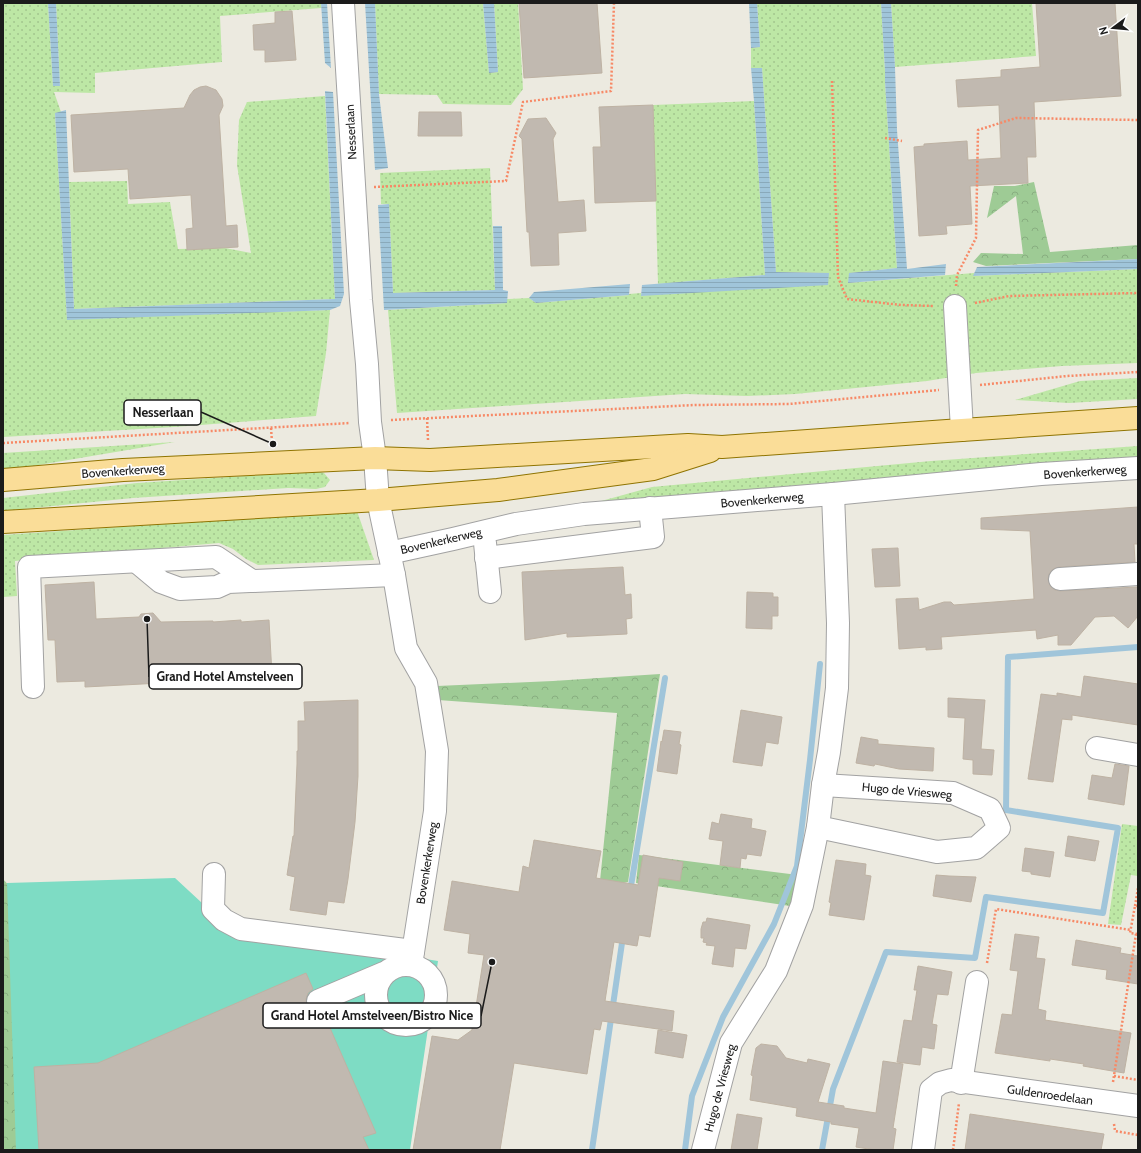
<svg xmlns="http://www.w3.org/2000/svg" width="1141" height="1153" font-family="Cabin,sans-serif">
<defs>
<pattern id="grass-dots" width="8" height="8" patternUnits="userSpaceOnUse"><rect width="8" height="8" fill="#bde7a5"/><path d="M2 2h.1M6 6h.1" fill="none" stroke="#a2c68d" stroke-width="1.8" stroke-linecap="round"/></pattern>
<pattern id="forest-crowns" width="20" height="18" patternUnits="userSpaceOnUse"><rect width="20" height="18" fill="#9ecb95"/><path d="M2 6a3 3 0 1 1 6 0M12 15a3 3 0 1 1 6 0" fill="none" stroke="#88ae80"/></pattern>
<pattern id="water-rules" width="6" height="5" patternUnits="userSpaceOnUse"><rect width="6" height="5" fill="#a0c5da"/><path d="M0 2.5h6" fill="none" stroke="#89a9ba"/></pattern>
</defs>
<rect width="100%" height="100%" fill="#eceae0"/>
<g fill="url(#grass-dots)">
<path d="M3,3h45l5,83h7l-4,-83h265v5l-101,8 2,46 -127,11v20l-41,-1 7,20 -6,1 12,206 263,-9 -4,43 -10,63 -142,11 -171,10z"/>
<path d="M375,3h108l6,70 9,-1 -4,-69h24l5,86 -12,16 -68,-1 -6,-9 -58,-1z"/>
<path d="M757,3h124l4,68v11l12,186 -47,5 -2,10 126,-10v3l164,-7v94l-76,3 -86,7 -49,8 -132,13 -48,2 -62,-2 -288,19 -9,-103 118,-7 1,-4h2l20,-1 7,5 93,-8v-1l12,-1v3l188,-23 -53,-1 -14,-204h-11v-20l9,-1z"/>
<path d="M891,3h141l4,53 -141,11z"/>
<path d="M325,96l10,203 -261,10 -5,-127 58,-1 1,23 42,-2 8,47 47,-1 26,5 -14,-88 2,-45 8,-18z"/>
<path d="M754,101l11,174 -107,9 -5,-179z"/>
<path d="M490,168l5,122 -102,3 -4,-89h-8l-1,-31z"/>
<path d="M1138,378v21l-69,4 -54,-3 65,-19z"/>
<path d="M175,442l-172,29v-18z"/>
<path d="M1138,446v14l-544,43 58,-16 279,-26z"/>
<path d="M311,470l13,3 6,7 -5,7 -9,2 -28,-1 -155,10 -130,13v-13l134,-15 140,-9z"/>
<path d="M357,511l17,49 -116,5 -12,-6 -13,-10 -14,-6 -204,18 2,35 -14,1v-62z"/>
<path d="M1122,824l16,2v50l-7,-1 -10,50 -13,-1z"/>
</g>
<g fill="url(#forest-crowns)">
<path d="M1034,182l16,70 88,-7v14l-152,7 -13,-4 8,-9 42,1 -7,-58 -29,22 7,-32h21z"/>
<path d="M660,674l-32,208 -10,2 -18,-3 17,-168 -179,-13 -1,-14 116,-5z"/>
<path d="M639,855l159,20 -8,31 -154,-23z"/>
<path d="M3,879l16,18 4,253h-20z"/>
</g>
<path fill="#7edcc4" d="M175,878l54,50 209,33 -28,189h-394l-9,-267z"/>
<g fill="url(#water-rules)">
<path d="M48,3h8l4,83h-7z"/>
<path d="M321,3h6l4,65 -6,-5z"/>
<path d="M365,3h10l4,91 9,74 -13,2z"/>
<path d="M483,3h11l4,69 -9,1z"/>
<path d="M749,3h8l3,44 -9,1z"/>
<path d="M881,3h10l4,64 2,63 10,139 39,-5 -1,11 -97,8 1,-10 48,-5 -12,-186v-11z"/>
<path d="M751,68h11l14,204 53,1 -1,12 -187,11 1,-11 123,-10 -11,-174z"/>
<path d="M325,91l8,1 11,202 -4,12 -10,4 -263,10 -12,-207 11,-3 8,199 261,-10z"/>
<path d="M389,204l4,89 102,-3 -2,-64h9l1,64 5,1 -1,12 -123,7 -6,-105z"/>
<path d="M1138,259v10l-165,7 4,-9z"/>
<path d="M630,284l-1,11 -93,8 -7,-5 5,-6z"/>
</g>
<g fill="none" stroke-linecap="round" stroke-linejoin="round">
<g stroke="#a0c5da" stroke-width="6">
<path d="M630,892l35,-214"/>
<path d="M592,1150l31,-214"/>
<path d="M685,1150l7,-54 31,-79 51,-93 23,-58 13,-106 10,-96"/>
<path d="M822,1150l11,-61 53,-137 89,6 11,-61 117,16 15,-85 -112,-18 2,-153 130,-10"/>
</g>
</g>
<g fill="#c1b9b0" stroke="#beb2a3">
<path d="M519,3h78l5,70 -78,5z"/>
<path d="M1036,3h79l6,93 -87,6 2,55h-9l1,26 -58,3 2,38 -26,2 1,8 -28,2 -5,-89 10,-1v-2l43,-3 1,19 33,-2 -2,-53 -41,2 -2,-27 45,-3v-7l39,-3z"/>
<path d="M292,11l4,49 -31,2v-12h-11l-1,-25 22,-2v-11z"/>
<path d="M206,86l10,4 6,9 1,7 -4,9 7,111 11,-1 1,22 -51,3 -1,-21 7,-1 -2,-33 -61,4 -2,-30 -54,3 -3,-57 113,-7 6,-13 4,-5 6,-3z"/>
<path d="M653,105l3,96 -61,2 -2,-56h8l-2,-40z"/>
<path d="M419,112h42l1,24h-44z"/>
<path d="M546,118l10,15 -3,6 5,63 26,-2 2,31 -28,2 1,32 -28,1 -2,-34h-2l-5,-93 -3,-3 9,-17z"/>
<path d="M1138,507v37h-4l1,18 -76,5 -6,2 -4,5 -1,5 2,7 5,4 5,1 77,-4 1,2v27l-10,12 -14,-12 -19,1 -24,28h-13v-10l-21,4 -1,-9 -95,7 1,12 -16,1v-3l-27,2 -3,-50 22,-1 1,12 25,-8h7l3,3 80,-6 -4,-68 -49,-2v-11z"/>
<path d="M898,548l2,38 -25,1 -3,-38z"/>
<path d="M623,567l2,28 6,-1 1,24 -6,1 1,15 -60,3v-4l-42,7 -3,-68z"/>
<path d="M94,582l2,37 43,-2 2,-3 12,-1 8,9 52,-1v1l28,-2v2l28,-2 3,55 -30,1v-1l-28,1v-1l-54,3 1,5 -76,4v-6l-28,1 -2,-42h-7l-3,-55z"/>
<path d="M747,592l26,1v4h5v19h-6v13l-26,-1z"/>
<path d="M1084,676l54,8v41l-66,-10v5l-10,-1 -9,63 -25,-3 13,-85 16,2v-3l24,4z"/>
<path d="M948,698l37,2 -4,49 13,1 -2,25 -19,-1v-14l-10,-1 2,-41 -17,-1z"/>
<path d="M358,700v76l-3,46 -7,57 -4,24 -16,-2 -2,14 -36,-5 5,-33 -8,-2 6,-39h1l3,-72v-13h1v-30h7l-1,-19z"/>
<path d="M741,710l41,7 -4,27 -12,-2 -4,24 -29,-4z"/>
<path d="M664,730l17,2 -2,12 2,1 -4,29 -20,-3 4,-30 1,1z"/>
<path d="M861,737l17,3v4l56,4 -1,23 -34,-2 -24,-5 -1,2 -18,-3z"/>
<path d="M1115,764l14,2 -5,39 -36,-6 4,-24 20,3z"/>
<path d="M721,814l31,5 -1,9 15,3 -5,25 -14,-2 -1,5 -5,-1 -1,10 -20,-3 3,-24 -14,-2 3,-17 7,2z"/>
<path d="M1068,836l31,5 -4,20 -30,-5z"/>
<path d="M534,840l67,11 -5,27 42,7 5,-30 40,7 -3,19 -21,-3 -9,59 -11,-2 -2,11 -23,-4 -9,59 69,10 -2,20 -70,-10 -2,9 -6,-1 -7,45 -73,-11 -14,87h-87l19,-114 26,4 14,-10v-11l3,-6 9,-58 -16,-2 2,-19 -26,-4 8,-49 67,11 4,-26 6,2z"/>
<path d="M1025,848l29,4 -4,25 -19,-3v-2l-9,-1z"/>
<path d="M836,860l30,4 -1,11 6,1 -7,44 -35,-5 2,-12 -2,-1z"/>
<path d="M936,875l13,1 27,1 -5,25 -38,-6z"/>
<path d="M707,918l43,7 -4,24 -11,-1 -2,19 -21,-3 3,-18 -9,-1 1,-2 -4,-1 1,-4h-3v-9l2,-7h3z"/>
<path d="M1015,934l24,3 -3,21 9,1 -7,50 8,2 -1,9 86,13 -7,40 -41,-7 1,-2 -34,-5v2l-55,-8 7,-39 10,1 6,-44 -8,-1z"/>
<path d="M1076,940l45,8 -1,5 18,3v28l-32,-5 1,-9 -35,-5z"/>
<path d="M918,966l34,6 -4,23 -11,-1 -5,30 5,1 -3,24 -12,-2 -2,18 -23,-3 7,-42 8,1 5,-31h-3z"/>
<path d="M306,973l7,16 -5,4 -2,6 1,7 3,5 6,2 7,-1 53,121 -13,4 6,13h-330l-5,-83 64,-4z"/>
<path d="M658,1030l29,5 -4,23 -28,-5z"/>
<path d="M761,1044l16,2 9,12 21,5 1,-4 22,5 -12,38 26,4v2l32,5 7,-52 20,3 -10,64 3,1 -3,21h-18l-19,-3 3,-19 -28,-4v-2l-35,-6 1,-8 -47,-8 3,-24 -2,-1 5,-27z"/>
<path d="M737,1114l25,4 -5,32h-26z"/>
<path d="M970,1114l134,20 -3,16h-136z"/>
</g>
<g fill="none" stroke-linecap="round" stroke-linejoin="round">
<defs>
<g id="minor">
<path d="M343,3l18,297 6,64 3,58 5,36 3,42 16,75 12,73 20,35 11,68 -2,60 -24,154"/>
<path d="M955,306l7,124"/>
<path d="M485,543l5,49"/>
<path d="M389,553l64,-14 63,-15 68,-10 249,-20 208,-20 97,-6"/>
<path d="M486,558l167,-21 -3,-29"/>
<path d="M137,562l24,20 19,7 37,-2 11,-5 166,-7"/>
<path d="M1060,579l78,-5"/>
<path d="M33,687l-4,-120 187,-10 36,24"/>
<path d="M1097,748l41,7"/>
<path d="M818,827l119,25 39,-4 23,-20 -9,-19 -37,-16 -130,-8"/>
<path d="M214,874l-1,35 11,11 17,9 172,22"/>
<circle cx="406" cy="995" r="30"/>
<path d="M318,1001l66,-28"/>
<path d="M961,1083l16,-101"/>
<path d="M703,1150l28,-107 45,-72 26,-66 16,-78 5,-42 6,-33 8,-64 1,-65 -5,-129"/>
<path d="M923,1150l8,-60 9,-7 11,-3 187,26"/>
</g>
<g id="major">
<path d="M3,480l120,-10 252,-12 55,2 258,-15 34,2 225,-16 191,-13"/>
<path d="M3,522l375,-22 120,-10 155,-21 57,-18"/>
</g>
</defs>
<use href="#minor" stroke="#a2a2a2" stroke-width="24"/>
<use href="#major" stroke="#8f7402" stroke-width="24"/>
<g stroke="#f78966" stroke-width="2.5" stroke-dasharray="2 2" stroke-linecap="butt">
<path d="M832,81l6,196 9,22 54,6 33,1"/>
<path d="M885,138l17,3"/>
<path d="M374,187l132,-6 17,-79 88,-11 3,-88"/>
<path d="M956,286l1,-11 19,-37 2,-108 38,-12 122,2"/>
<path d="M975,303l34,-7 129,-3"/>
<path d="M980,385l87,-9 71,-4"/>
<path d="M427,418l1,22"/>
<path d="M391,420l304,-15 94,-1 150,-14"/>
<path d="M271,428l1,14"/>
<path d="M3,443l347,-20"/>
<path d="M1135,906l3,-18"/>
<path d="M1138,906h-3l-5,27 8,1"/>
<path d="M987,963l9,-54 135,21"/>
<path d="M1114,1076l24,4"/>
<path d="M1113,1082l23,-148"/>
<path d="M1114,1124l1,7 23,4"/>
<path d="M953,1150l6,-47"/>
</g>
<use href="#minor" stroke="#fff" stroke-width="22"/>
<use href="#major" stroke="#fadd98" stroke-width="22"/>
</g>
<g text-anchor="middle" stroke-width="3.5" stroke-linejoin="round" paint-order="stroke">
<g font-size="12" fill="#1b1b1b" stroke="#fff">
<text transform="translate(351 132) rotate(-93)" y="4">Nesserlaan</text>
<text transform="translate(123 471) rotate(-4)" y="4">Bovenkerkerweg</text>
<text transform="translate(1085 472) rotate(-4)" y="4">Bovenkerkerweg</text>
<text transform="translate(762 500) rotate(-5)" y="4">Bovenkerkerweg</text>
<text transform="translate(441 541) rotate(-13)" y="4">Bovenkerkerweg</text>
<text transform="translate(907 791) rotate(5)" y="4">Hugo de Vriesweg</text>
<text transform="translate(427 863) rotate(-81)" y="4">Bovenkerkerweg</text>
<text transform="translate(720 1088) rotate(-75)" y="4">Hugo de Vriesweg</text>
<text transform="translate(1050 1095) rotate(8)" y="4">Guldenroedelaan</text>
</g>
</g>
<path fill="none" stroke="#1b1b1b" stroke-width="1.5" d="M273 444L201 412M147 619L149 677M492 962L481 1016"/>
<g fill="#1b1b1b" stroke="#fff" stroke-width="1.5">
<circle cx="273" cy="444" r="4"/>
<circle cx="147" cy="619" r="4"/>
<circle cx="492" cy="962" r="4"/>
</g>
<g fill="#fff" stroke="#1b1b1b" stroke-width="1.5">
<rect x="124" y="400" width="77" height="25" rx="4"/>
<rect x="149" y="664" width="153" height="25" rx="4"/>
<rect x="263" y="1003" width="218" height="25" rx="4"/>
</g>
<g font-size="13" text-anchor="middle" font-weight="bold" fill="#1b1b1b">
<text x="163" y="417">Nesserlaan</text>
<text x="225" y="681">Grand Hotel Amstelveen</text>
<text x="372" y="1020">Grand Hotel Amstelveen/Bistro Nice</text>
</g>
<rect width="1141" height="1153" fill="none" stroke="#1b1b1b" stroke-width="8"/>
<g transform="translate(1113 28) rotate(254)" stroke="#ffffff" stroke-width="3" paint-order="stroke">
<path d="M0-3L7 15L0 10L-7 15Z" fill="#1b1b1b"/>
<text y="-6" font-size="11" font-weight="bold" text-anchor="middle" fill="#1b1b1b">N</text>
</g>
</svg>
